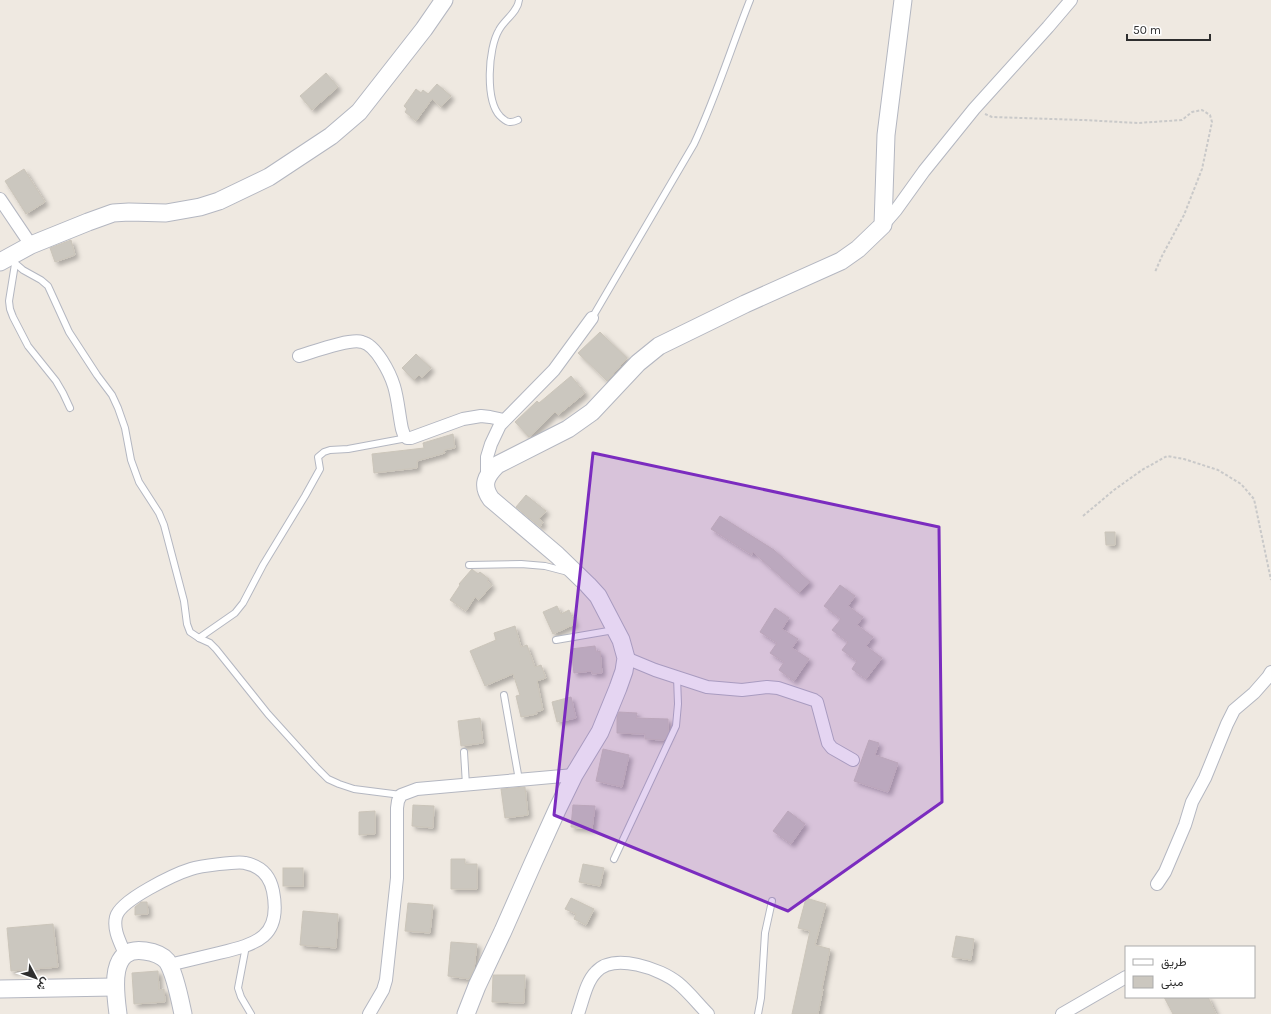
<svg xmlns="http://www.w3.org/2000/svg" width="1271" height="1014" font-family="Karla,Vazirmatn,sans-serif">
<defs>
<filter id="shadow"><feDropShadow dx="3.5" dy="3.5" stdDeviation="2" flood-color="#0004"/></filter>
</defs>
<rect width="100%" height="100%" fill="#efe9e1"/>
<g fill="#cbc7bf" stroke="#cbc5ba" filter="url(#shadow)">
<path d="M326,73l12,14 -26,23 -12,-14z"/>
<path d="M437,84l14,12 -10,11 -9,-8 -16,22 -11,-9 2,-3 -3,-3 12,-17 5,4 2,-3 5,4z"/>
<path d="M24,169l21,33 -19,12 -21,-33z"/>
<path d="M71,240l4,15 -20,7 -5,-14z"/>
<path d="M600,332l27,26 -20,23 -29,-28z"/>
<path d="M416,354l15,14 -9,10 -3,-3 -5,5 -12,-12z"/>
<path d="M571,376l14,17 -27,22 -3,-3 -26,25 -14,-15 22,-21 2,2z"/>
<path d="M453,434l2,14 -11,2 1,3 -28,8v7l-43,5 -2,-19 52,-6 -1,-5z"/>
<path d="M526,495l20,16 -7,8 4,3 -3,5 -24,-20z"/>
<path d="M720,516l54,34 36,32 -11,11 -46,-41 -1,3 -41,-26z"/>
<path d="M1105,532h10v13h-9z"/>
<path d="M472,569l6,5 2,-2 9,7 -2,2 5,4 -13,15 -4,-3 -9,14 -16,-11 10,-15 -1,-1z"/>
<path d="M840,585l15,11 -7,10 15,11 -6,8 16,12 -7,9 16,12 -16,21 -14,-10 5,-8 -15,-11 6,-8 -16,-12 9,-11 -17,-13z"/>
<path d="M557,606l4,8 8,-4 6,14 -22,10 -10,-22z"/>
<path d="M775,608l14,10 -7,11 16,10 -6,9 17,11 -15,22 -15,-11 5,-8 -14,-9 7,-10 -17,-11z"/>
<path d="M515,626l6,21 6,-2 8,22 6,-2 5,13 -9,3 6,29 -7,2 1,2 -16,3 -5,-21 4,-1 -7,-21 -28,12 -15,-35 26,-11 -2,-7z"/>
<path d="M595,646l1,6 4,-1 2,22 -10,1v-3l-18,2 -3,-24z"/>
<path d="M571,697l5,21 -19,4 -5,-20z"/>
<path d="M619,712l18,1 -1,5 32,1v15l-4,6 -19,-1v-5l-28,-1v-17z"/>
<path d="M480,718l3,25 -22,3 -3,-25z"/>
<path d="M869,740l10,3 -4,12 23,8 -10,29 -34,-11z"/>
<path d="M603,749l26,6 -7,32 -26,-6z"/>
<path d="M525,787l3,28 -23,3 -4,-29z"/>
<path d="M413,805l21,1 -1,22 -21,-2z"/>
<path d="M573,805l22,1 -3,23 -21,-2z"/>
<path d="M375,811v23l-16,1v-23z"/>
<path d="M788,811l17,13 -14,20 -18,-13z"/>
<path d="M451,859h14v5h12v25h-26z"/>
<path d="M583,864l21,4 -4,18 -21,-4z"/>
<rect x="283" y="868" width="20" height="18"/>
<path d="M571,898l23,11 -8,16 -12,-6 2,-5 -11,-5z"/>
<path d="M806,898l20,6 -11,41 15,4 -8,39 1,1 -5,25h-26l18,-83 -12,-3z"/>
<path d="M141,902h6l1,12 -13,1v-8z"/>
<path d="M408,903l25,2 -3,28 -25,-2z"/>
<path d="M303,911l35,3 -2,34 -36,-3z"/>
<path d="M53,924l5,43 -47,4 -4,-43z"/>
<path d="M956,936l18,3 -3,21 -19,-3z"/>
<path d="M451,942l26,2 -3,25 -5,10 -21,-3z"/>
<path d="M158,971l1,19 5,-1 1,13 -31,2 -2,-31z"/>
<path d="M493,975h32l-1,28 -32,-1z"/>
<path d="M1164,997h44l8,17h-43z"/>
</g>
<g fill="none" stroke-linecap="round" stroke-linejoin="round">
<defs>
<g id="lane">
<path d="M518,120c-8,4 -12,2 -18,-4 -15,-16 -12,-68 -1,-86 5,-10 19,-18 20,-30"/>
<path d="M9,258l14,12 18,10 7,6 21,46 28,43 15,20 6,13 7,20 6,32 8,22 20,31 5,12 20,76 3,23 3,8 9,6 11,5 6,6 52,65 48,53 12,12 11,5 15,5 47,6"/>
<path d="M15,264l-6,37 1,8 3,8 15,29 28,35 7,12 7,15"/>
<path d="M592,318l102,-174c22,-47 37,-96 56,-144"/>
<path d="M469,565l52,-1 24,2 23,6"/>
<path d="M199,638l36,-25 8,-10 20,-38 42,-69 15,-27 -2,-12 6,-5 6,-2 18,-1 59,-11"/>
<path d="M556,640l58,-10"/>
<path d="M504,695l15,85"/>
<path d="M464,752l2,33"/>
<path d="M614,859l62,-133 2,-22 -1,-27"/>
<path d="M246,946l-8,42 3,9 10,17"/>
<path d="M758,1014l3,-16 4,-65 7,-32"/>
</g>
<g id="street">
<path d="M0,199l31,46"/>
<path d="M883,225l13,-15 28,-39 50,-62 74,-82 23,-27"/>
<path d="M299,356c14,-4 51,-18 63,-14 14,3 28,31 32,44 4,13 5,29 8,43l2,6 3,3h4l52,-19 18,-3 9,1 14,3"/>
<path d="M487,478v-21l4,-13 9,-19 54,-55 38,-52"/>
<path d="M626,658l29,12 52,17 35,3 25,-3 11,1 36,12 3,2 11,41 4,5 21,12"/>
<path d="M1157,884l8,-12 20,-47 7,-23 13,-24 22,-54 7,-14 20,-17 14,-16 3,-5"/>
<path d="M125,954c-5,-12 -12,-24 -9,-37 4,-17 59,-43 75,-48 9,-3 47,-8 54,-6 16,3 25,13 28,28 9,46 -16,53 -54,62 -16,4 -33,8 -50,12"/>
<path d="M369,1014l14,-24 3,-10 11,-102v-70l1,-7 3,-6 16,-6 157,-14"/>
<path d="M578,1014c5,-14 8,-32 18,-42 18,-20 65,-3 82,11 11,9 20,21 30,31"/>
<path d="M1062,1014l64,-37"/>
</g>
<g id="secondary">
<path d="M0,262l31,-17 57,-23 25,-9 16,-1 37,1 34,-6 19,-6 50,-24 62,-41 28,-24 65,-83 20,-29"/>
<path d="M0,989l114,-2"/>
<path d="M118,1014c-3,-23 -10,-69 27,-63 7,1 17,4 22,10 8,12 13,39 16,53"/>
<path d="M466,1014l11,-28 26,-55 30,-68 24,-53 17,-35 26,-43 18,-44 6,-17 2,-13 -5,-18 -23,-44 -10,-11 -31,-30 -66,-56c-10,-14 -5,-23 6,-34l71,-36 24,-17 46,-49 21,-17 86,-42 96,-43 17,-12 25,-24 3,-90 17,-135"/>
</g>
</defs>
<use href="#lane" stroke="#b4b7c1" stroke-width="8"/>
<use href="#street" stroke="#b4b7c1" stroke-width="14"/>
<use href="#secondary" stroke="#b4b7c1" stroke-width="19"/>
<g stroke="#c9c9c9" stroke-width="2" stroke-dasharray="3 2" stroke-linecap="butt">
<path d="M985,114l7,3 91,3 55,3 44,-3 10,-8 10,-2 8,5 2,7 -10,47 -18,46 -22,41 -7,16"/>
<path d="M1083,516l31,-26 28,-20 25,-14 17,3 34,11 23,14 13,15 17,81"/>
</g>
<use href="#lane" stroke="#fff" stroke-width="6"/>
<use href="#street" stroke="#fff" stroke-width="12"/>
<use href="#secondary" stroke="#fff" stroke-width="17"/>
</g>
<path fill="#7b2cbf" fill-opacity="0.2" stroke="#7b2cbf" stroke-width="3" stroke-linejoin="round" d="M593,453l346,74 3,275 -154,109 -234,-96z"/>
<rect x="1125" y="946" width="130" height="52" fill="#ffffff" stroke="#ababab"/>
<rect x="1133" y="959" width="20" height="6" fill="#ffffff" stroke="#ababab"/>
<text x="1161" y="966" font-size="12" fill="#2e2e2e">طريق</text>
<rect x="1133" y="976" width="20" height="12" fill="#cbc7bf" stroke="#ababab"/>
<text x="1161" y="986" font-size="12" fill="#2e2e2e">مبنى</text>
<g transform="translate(36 978) rotate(131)" stroke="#ffffff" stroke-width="3" paint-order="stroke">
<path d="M0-3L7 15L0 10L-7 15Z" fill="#2e2e2e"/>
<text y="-6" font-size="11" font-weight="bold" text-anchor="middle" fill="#2e2e2e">ش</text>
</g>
<path d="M1127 34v6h83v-6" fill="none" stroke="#2e2e2e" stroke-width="2"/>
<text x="1133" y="34" font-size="12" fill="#2e2e2e" stroke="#ffffff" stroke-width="3" paint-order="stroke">50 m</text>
</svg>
